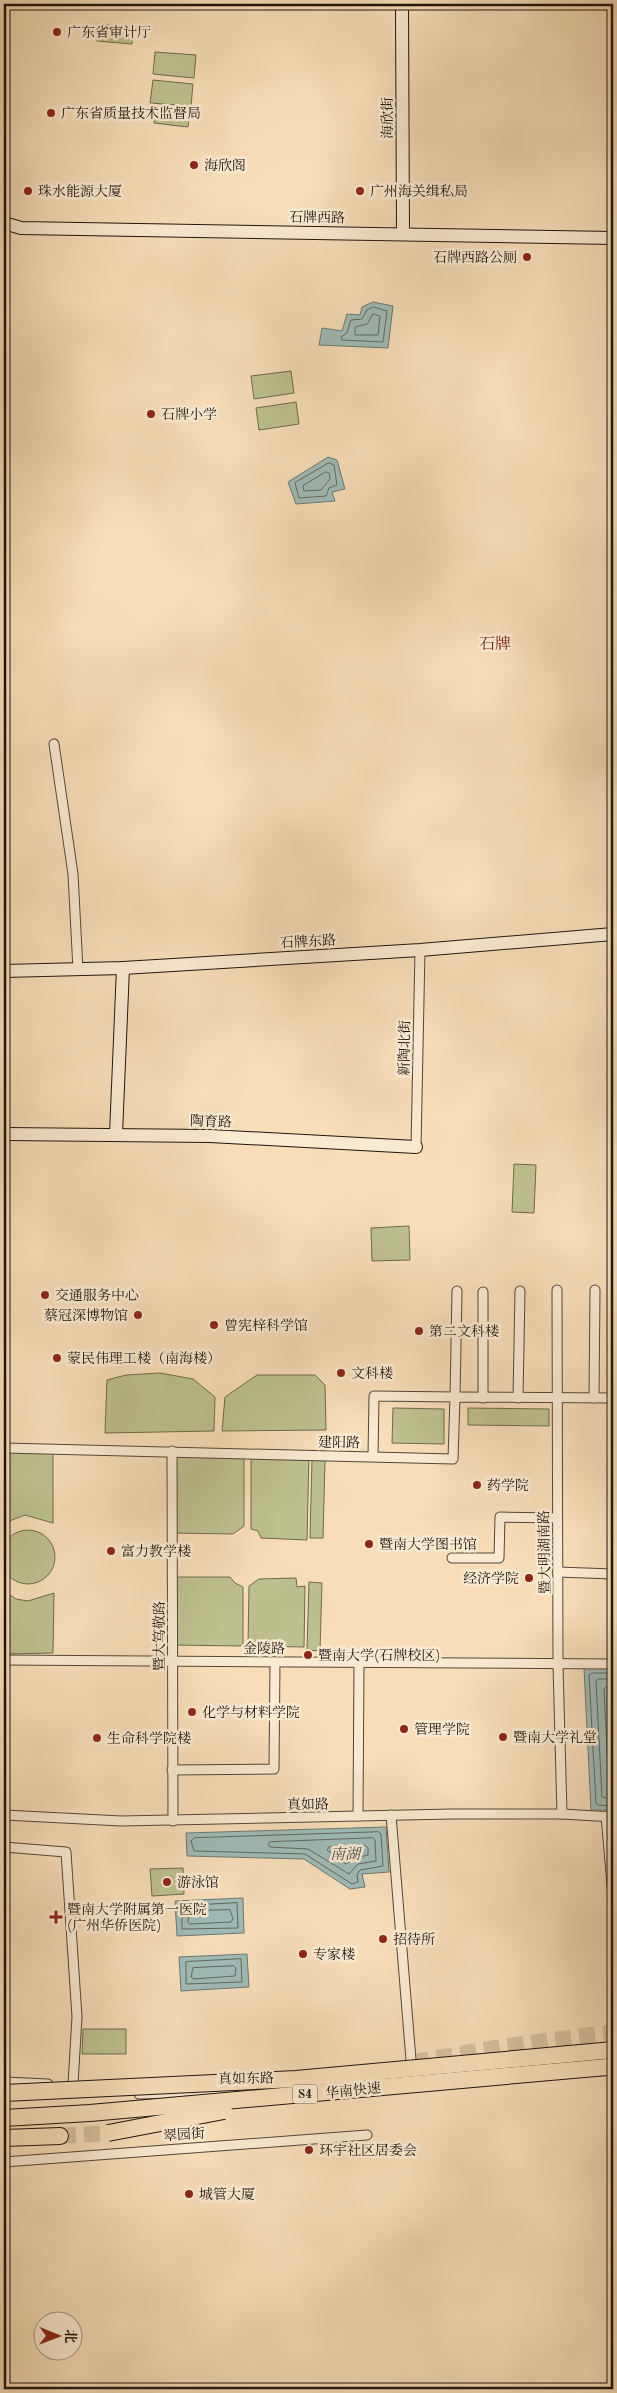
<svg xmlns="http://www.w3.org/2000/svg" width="617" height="2393" font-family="'Old Standard TT','Noto Serif SC',serif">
<rect width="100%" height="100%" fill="#f7deb9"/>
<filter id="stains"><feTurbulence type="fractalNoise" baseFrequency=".004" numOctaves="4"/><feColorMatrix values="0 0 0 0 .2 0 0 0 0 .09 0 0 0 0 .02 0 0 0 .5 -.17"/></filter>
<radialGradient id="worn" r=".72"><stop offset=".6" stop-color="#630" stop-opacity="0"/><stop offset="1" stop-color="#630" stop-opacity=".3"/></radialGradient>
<g fill="#bdc18f" stroke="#6e6a4e">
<path d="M98,24l35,3 -1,17 -35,-3z"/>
<path d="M155,52l41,3 -2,23 -41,-4z"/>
<path d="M153,80l40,4 -2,22 -41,-3z"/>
<path d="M155,107l35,3 -2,17 -34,-4z"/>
<path d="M291,371l3,22 -40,6 -3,-23z"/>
<path d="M296,402l3,22 -40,6 -3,-22z"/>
<path d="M514,1164l22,1 -2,48 -22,-1z"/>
<path d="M409,1226l1,34 -38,1 -1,-33z"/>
<path d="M160,1373l33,6 22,18 -1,34 -109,2 2,-53 19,-5z"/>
<path d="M257,1375h58l10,10 1,45 -104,1 3,-34z"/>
<path d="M393,1408l51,1v35l-52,-1z"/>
<path d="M468,1408l81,1v17l-81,-1z"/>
<path d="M4,1451l49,2v70l-28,-8 -21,8z"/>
<path d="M172,1451l72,2v73l-11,8 -61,-1z"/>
<path d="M251,1453l58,2 -2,85 -46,-2 -3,-7 -7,-2z"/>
<path d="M312,1460h13l-2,78h-13z"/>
<circle cx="28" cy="1557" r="27"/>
<path d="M172,1577h58l5,6 8,4v59l-71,-1z"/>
<path d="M296,1578l1,9 8,-1 -1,61 -56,-1 1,-60 10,-7z"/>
<path d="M309,1582l13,1 -2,68 -13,-1z"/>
<path d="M4,1591l12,8 12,2 26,-8 -1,60 -49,1z"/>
<path d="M183,1868l1,26 -32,2 -2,-27z"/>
<path d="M83,2029h43v25h-44z"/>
</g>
<g fill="#9fbbb7" stroke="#6b7873">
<path d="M373,302l20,4 -5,42 -69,-3 3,-17 20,3 5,-17 13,1 2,-8z"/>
<path d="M328,457l9,3 8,29 -13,3 3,9 -39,3 -8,-22z"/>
<path d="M584,1668h29v142h-22z"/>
<path d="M386,1827l3,45 -27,2 3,13 -15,2 -46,-30 -117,-3 -1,-23z"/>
<path d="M243,1898l1,35 -67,3 -2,-35z"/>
<path d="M247,1954l2,33 -68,4 -2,-34z"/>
</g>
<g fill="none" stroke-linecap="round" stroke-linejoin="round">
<g stroke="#5e6862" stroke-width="1">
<path d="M374,307l13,4 -4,31 -41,-2 -1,-3 6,-4 4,-13 11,-1 5,-9z"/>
<path d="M373,314l7,2 -2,19h-23v-8l12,-3z"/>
<path d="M329,463l5,2 3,20 -8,3 -3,8 -27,2 -4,-15z"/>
<path d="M326,472l3,1 1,6 -9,11 -17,1 -1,-5z"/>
<path d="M613,1673h-21l-3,2 7,128 2,2 15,1"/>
<path d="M613,1679h-15l-2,2 6,116 11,2"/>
<path d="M613,1686l-7,1 -2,2 5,100 4,3"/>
<path d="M379,1832l2,2 2,32 -23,4 -3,5 1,7 -6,2 -47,-30 -111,-3 -3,-10 3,-3z"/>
<path d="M373,1838l2,2 1,21 -18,3 -9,10 -41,-25 -38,-2 -2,-3 2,-2z"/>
<path d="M366,1846l2,2v7l-13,3 -9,6 -19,-14 2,-3z"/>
<path d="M237,1903l1,25 -56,1v-23z"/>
<path d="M230,1910l3,9 -2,3 -41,2 -2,-2 1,-11z"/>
<path d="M241,1959l1,23 -56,2v-22z"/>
<path d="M234,1966l2,2 -1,8 -41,3 -3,-2 2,-9z"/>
</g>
<g stroke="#d6c09f" stroke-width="16" stroke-dasharray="16 8" stroke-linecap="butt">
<path d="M413,2062l88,-15 112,-15"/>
<path d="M60,2136l48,-3"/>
</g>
<defs>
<g id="street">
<path d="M54,744l19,130 5,96"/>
<path d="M416,1147l4,-197"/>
<path d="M557,1290l1,374 4,150"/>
<path d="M483,1398v-106"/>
<path d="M518,1398l2,-107"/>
<path d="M594,1398l1,-108"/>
<path d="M4,1448l449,11 2,-62 158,1"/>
<path d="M172,1451l1,370"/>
<path d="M373,1456l1,-60 81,1 2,-106"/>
<path d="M452,1558h47l1,-41 57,1"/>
<path d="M558,1572l55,2"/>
<path d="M4,1660l609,4"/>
<path d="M172,1770l102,-1 1,-107"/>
<path d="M4,1815l117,6 331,-7h110l51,3"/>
<path d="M391,1815l21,257"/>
<path d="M358,1816l1,-153"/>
<path d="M606,1816l7,80"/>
<path d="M4,1847l62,5 11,165 -4,67"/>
<path d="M4,2082l44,2"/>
<path d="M139,2094l105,-2"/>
<path d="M4,2162l363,-27"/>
</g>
<g id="secondary">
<path d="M402,4l1,229"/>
<path d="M4,223l17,5 592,10"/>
<path d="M4,971l119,-3 297,-18 193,-16"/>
<path d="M4,1134l206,2 206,11"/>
<path d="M116,1134l7,-166"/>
</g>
<path id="highway" d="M4,2138l56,-2"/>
</defs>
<use href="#street" stroke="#544638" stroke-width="11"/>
<use href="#secondary" stroke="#1e140d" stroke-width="14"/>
<use href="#highway" stroke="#1e140d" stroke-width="18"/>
<use href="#street" stroke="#faead2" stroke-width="9"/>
<use href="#secondary" stroke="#faead2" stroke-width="12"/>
<use href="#highway" stroke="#f7deb9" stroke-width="16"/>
<defs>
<g id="highway-bridge">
<path d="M4,2093l292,-14 317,-29"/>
<path d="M4,2118l86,-5 517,-46"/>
<path d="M108,2133l116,-22"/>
</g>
</defs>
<use href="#highway-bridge" stroke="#1e140d" stroke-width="18" stroke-linecap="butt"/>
<use href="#highway-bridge" stroke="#f7deb9" stroke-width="16"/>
</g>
<g fill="#8f2418" stroke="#faead2" stroke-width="2">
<circle cx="57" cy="32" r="5"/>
<circle cx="51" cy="113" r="5"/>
<circle cx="194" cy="165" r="5"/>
<circle cx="28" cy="191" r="5"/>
<circle cx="360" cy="191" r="5"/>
<circle cx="527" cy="257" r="5"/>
<circle cx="151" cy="414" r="5"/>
<circle cx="45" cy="1295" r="5"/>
<circle cx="138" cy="1315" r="5"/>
<circle cx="214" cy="1325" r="5"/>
<circle cx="419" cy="1331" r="5"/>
<circle cx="57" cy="1358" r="5"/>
<circle cx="341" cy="1373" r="5"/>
<circle cx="477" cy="1485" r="5"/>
<circle cx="369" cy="1544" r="5"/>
<circle cx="111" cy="1551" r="5"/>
<circle cx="529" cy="1578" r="5"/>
<circle cx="308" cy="1655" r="5"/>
<circle cx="192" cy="1712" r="5"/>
<circle cx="404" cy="1729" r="5"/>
<circle cx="503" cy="1737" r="5"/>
<circle cx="97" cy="1738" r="5"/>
<circle cx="167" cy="1882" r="5"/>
<path d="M53.5 1909.5h5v5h5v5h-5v5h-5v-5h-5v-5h5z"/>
<circle cx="383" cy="1939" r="5"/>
<circle cx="303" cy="1954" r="5"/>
<circle cx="309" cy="2150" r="5"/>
<circle cx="189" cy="2194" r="5"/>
</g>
<g text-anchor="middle" stroke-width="5" stroke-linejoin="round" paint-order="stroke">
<rect fill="#faead2" stroke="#605448" stroke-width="1" x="292.5" y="2084.5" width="25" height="19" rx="4"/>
<g font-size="12" font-weight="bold" fill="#1e140d">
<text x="305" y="2098">S4</text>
</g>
<g font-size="14" fill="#1e140d" stroke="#faead2" text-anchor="start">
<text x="67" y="37">广东省审计厅</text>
<text x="61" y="118">广东省质量技术监督局</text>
<text x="204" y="170">海欣阁</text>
<text x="38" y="196">珠水能源大厦</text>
<text x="370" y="196">广州海关缉私局</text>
<text x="517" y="262" text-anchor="end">石牌西路公厕</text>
<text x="161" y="419">石牌小学</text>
<text x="55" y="1300">交通服务中心</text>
<text x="128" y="1320" text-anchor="end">蔡冠深博物馆</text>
<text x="224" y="1330">曾宪梓科学馆</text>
<text x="429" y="1336">第二文科楼</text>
<text x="67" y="1363">蒙民伟理工楼（南海楼）</text>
<text x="351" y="1378">文科楼</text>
<text x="487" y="1490">药学院</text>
<text x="379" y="1549">暨南大学图书馆</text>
<text x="121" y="1556">富力教学楼</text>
<text x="519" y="1583" text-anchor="end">经济学院</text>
<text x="318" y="1660">暨南大学(石牌校区)</text>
<text x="202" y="1717">化学与材料学院</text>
<text x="414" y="1734">管理学院</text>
<text x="513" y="1742">暨南大学礼堂</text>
<text x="107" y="1743">生命科学院楼</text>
<text x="177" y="1887">游泳馆</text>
<text x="67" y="1914">暨南大学附属第一医院<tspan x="67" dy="16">(广州华侨医院)</tspan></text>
<text x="393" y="1944">招待所</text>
<text x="313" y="1959">专家楼</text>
<text x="319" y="2155">环宇社区居委会</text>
<text x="199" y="2199">城管大厦</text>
</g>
<g font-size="14" fill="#1e140d" stroke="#faead2">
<text transform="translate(387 118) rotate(-90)" y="5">海欣街</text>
<text transform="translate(317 217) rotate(1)" y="5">石牌西路</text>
<text transform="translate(308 941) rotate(-3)" y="5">石牌东路</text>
<text transform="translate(404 1048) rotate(-89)" y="5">新陶北街</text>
<text transform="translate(211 1121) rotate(2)" y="5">陶育路</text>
<text transform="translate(339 1442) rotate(1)" y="5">建阳路</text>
<text transform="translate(544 1552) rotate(-91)" y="5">暨大明湖南路</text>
<text transform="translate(159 1636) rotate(-90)" y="5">暨大笃敬路</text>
<text transform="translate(264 1648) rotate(1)" y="5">金陵路</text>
<text transform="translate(308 1804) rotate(-1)" y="5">真如路</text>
<text transform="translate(246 2078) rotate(-1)" y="5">真如东路</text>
<text transform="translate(353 2090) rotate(-6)" y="5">华南快速</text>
<text transform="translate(184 2134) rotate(-4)" y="5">翠园街</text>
</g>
<g font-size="15" font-style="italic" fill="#4b4e48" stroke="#faead2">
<text x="345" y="1859">南湖</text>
</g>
<g font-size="16" fill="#7a1f14" stroke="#faead2">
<text x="495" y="649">石牌</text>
</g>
</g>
<rect width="617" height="2393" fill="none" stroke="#f7deb9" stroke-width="20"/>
<rect x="5" y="5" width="607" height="2383" fill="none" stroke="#1e140d" stroke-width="2.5"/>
<rect x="10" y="10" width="597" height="2373" fill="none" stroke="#1e140d"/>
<g transform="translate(58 2336) rotate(91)"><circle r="24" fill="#faead2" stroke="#a29483"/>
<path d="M0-4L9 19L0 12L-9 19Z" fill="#8f2418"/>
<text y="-8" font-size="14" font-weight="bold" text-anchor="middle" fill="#1e140d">北</text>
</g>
<rect width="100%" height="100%" filter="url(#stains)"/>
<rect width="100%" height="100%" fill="url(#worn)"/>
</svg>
